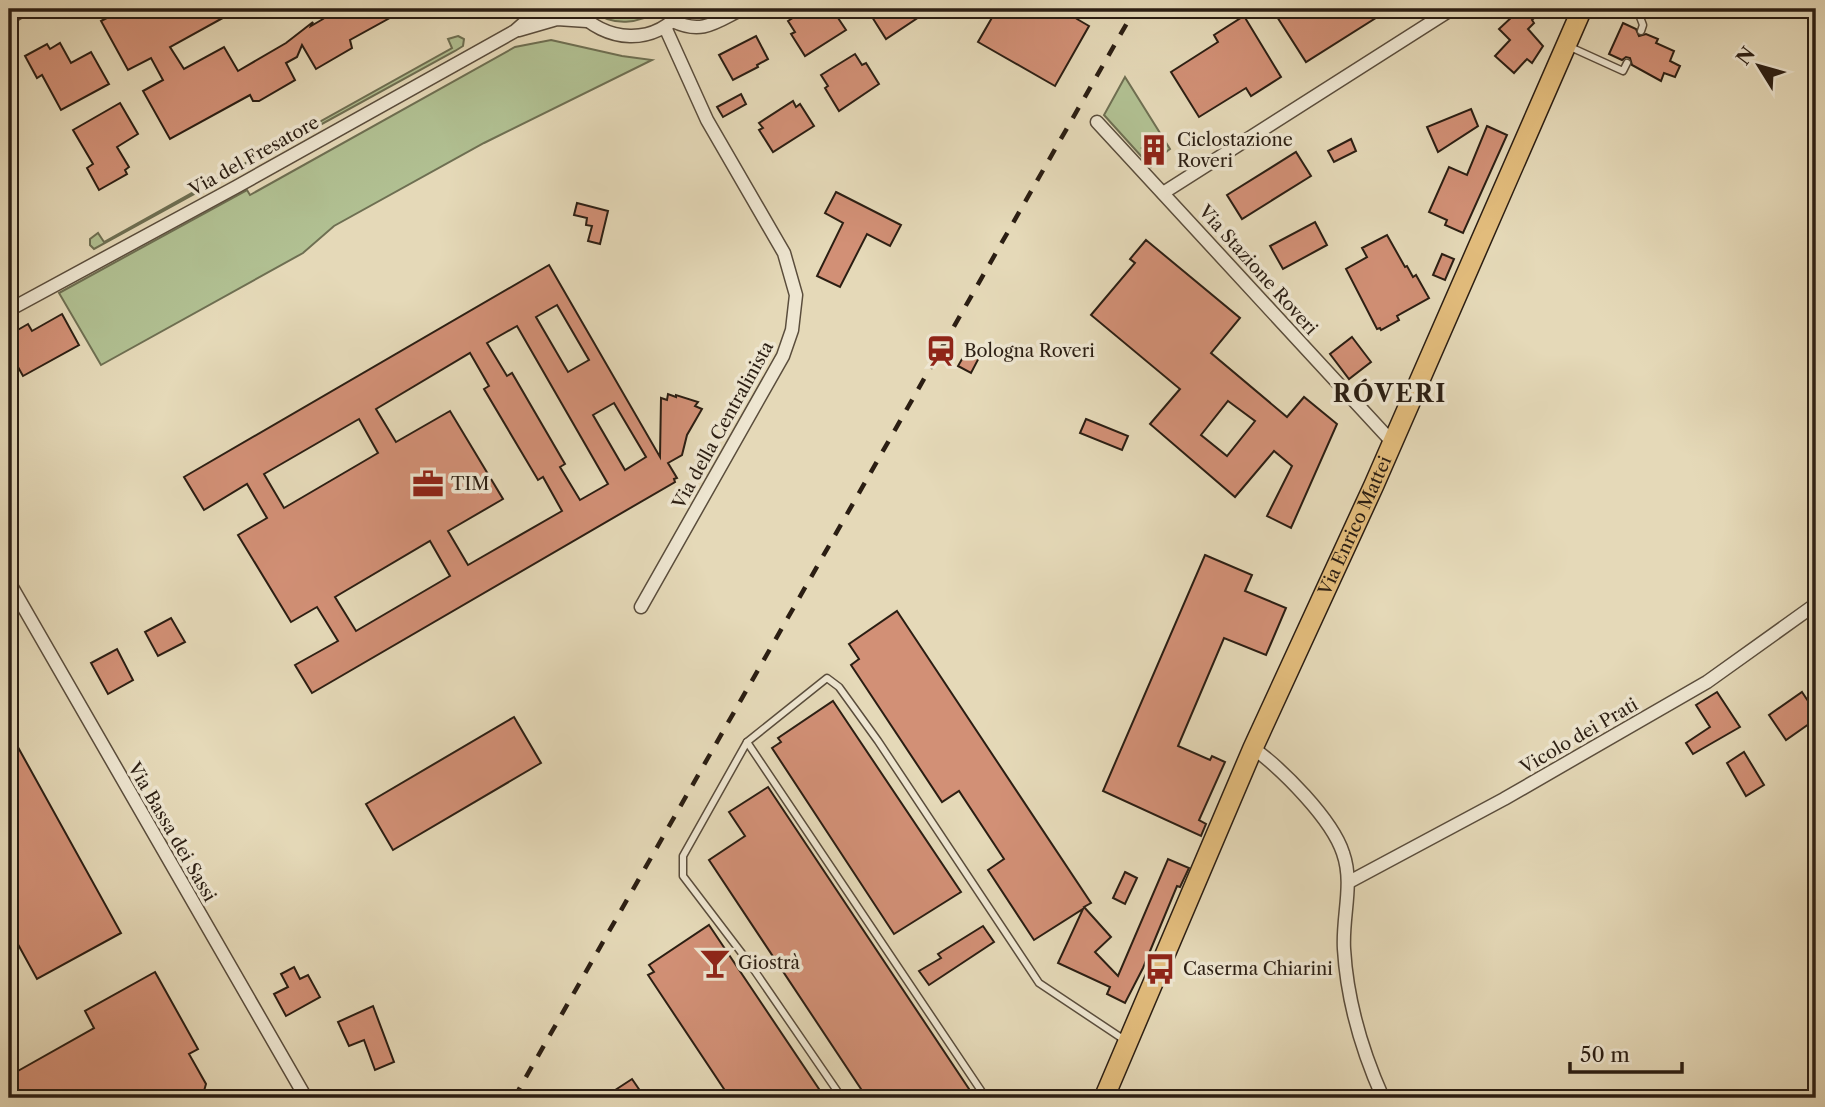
<svg xmlns="http://www.w3.org/2000/svg" width="1825" height="1107" font-family="'Libre Caslon Text',serif">
<rect width="100%" height="100%" fill="#e5d9b8"/>
<filter id="stains"><feTurbulence type="fractalNoise" baseFrequency=".00286" numOctaves="4"/><feColorMatrix values="0 0 0 0 .2 0 0 0 0 .09 0 0 0 0 .02 0 0 0 .5 -.17"/></filter>
<radialGradient id="worn" r=".72"><stop offset=".6" stop-color="#630" stop-opacity="0"/><stop offset="1" stop-color="#630" stop-opacity=".3"/></radialGradient>
<g fill="#b1c092" stroke="#6e6f52" stroke-width="2">
<path d="M590,9h72c-23,15 -49,19 -72,0z"/>
<path d="M458,36l6,3 -1,7 -8,5 -361,198 -4,-4v-6l8,-6 6,9 348,-194 -4,-9z"/>
<path d="M551,40l71,16 30,4 -168,83 -150,83 -31,27 -202,112 -42,-72 188,-103 3,5 265,-148z"/>
<path d="M1125,77l45,72 -4,3 -14,-14 -10,10 13,15 -4,4 -47,-52z"/>
</g>
<g fill="#d29076" stroke="#2b1e13" stroke-width="2" fill-rule="evenodd">
<path d="M124,9h115l-69,38 14,22 40,-22 14,24 48,-28 27,-21 -2,4 12,-7 -6,-10h89l-56,31 2,8 -36,21 -14,-24 -5,12 -11,6 9,17 -36,21h-6l-3,-6 -80,44 -27,-48 20,-11 -12,-22 -23,12 -27,-49z"/>
<path d="M807,9h25l14,21 -41,26 -14,-22 4,-2 -7,-11z"/>
<path d="M872,9h59l-45,30 -14,-22 3,-3z"/>
<path d="M997,9h86l-6,10 12,7 -34,60 -77,-44z"/>
<path d="M1272,9h118l-84,53z"/>
<path d="M1506,9h37l-11,11 2,3 -6,6 15,17 -11,17 -5,-4 -13,14 -19,-17 15,-16 -11,-11 14,-13z"/>
<path d="M1244,16l37,61 -30,19 -5,-8 -47,29 -28,-45 47,-30 -4,-7z"/>
<path d="M1623,23l13,6 3,7 7,-2 12,5 -2,4 18,8 -4,10 10,5 -5,11 -11,-4 -3,8 -29,-16 -2,-7 -4,-1 -4,3 -13,-6z"/>
<path d="M756,36l12,23 -11,6 1,2 -25,13 -14,-25z"/>
<path d="M60,43l11,20 20,-11 18,32 -48,26 -19,-35 -5,3 -12,-22 22,-12 3,5z"/>
<path d="M855,54l7,11 4,-2 13,21 -40,27 -14,-23 3,-2 -7,-11z"/>
<path d="M741,94l5,10 -23,13 -6,-10z"/>
<path d="M793,101l3,6 4,-3 14,22 -41,26 -14,-22 4,-2 -4,-5z"/>
<path d="M120,103l18,31 -21,13 12,20 -4,3 2,4 -28,16 -12,-22 6,-4 -20,-34z"/>
<path d="M1471,109l7,17 -40,26 -11,-25z"/>
<path d="M1487,126l20,9 -44,98 -18,-8 2,-5 -18,-8 20,-45 18,8z"/>
<path d="M1153,138l13,14 -11,11 -13,-15z"/>
<path d="M1351,139l5,12 -22,11 -6,-11z"/>
<path d="M1296,152l15,24 -69,43 -15,-24z"/>
<path d="M836,192l65,33 -11,21 -23,-12 -27,53 -23,-11 26,-53 -18,-10z"/>
<path d="M577,203l31,8 -8,33 -12,-3 4,-15 -6,-1 1,-7 -13,-3z"/>
<path d="M1315,222l12,23 -44,24 -13,-23z"/>
<path d="M1387,235l18,32 2,-1 6,11 3,-2 13,23 -32,18 2,4 -18,10 -1,-2 -3,1 -31,-60 21,-12 -5,-9z"/>
<path d="M1146,240l94,78 -29,35 76,64 17,-20 33,27 -46,104 -24,-12 25,-50 -18,-15 -39,46 -85,-73 30,-35 -89,-74 44,-52 -5,-4zM1228,401l27,20 -28,35 -26,-21z"/>
<path d="M1442,254l12,5 -9,21 -12,-5z"/>
<path d="M549,265l111,192 1,-59 6,2 1,-6 8,3v-2l22,7 -3,4 7,3 -15,26 -5,20 -14,8 9,15 -3,1 1,3 -363,211 -17,-28 43,-24 -21,-34 -26,15 -53,-87 29,-17 -20,-34 -43,26 -20,-33zM557,305l32,55 -21,12 -32,-55zM517,326l91,158 -28,16 -20,-33 5,-3 -53,-91 -5,3 -20,-33zM470,353l19,33 -5,3 54,91 5,-3 19,34 -94,54 -20,-34 55,-32 -53,-88 -54,31 -20,-33zM614,403l32,54 -21,13 -32,-55zM359,419l19,34 -94,55 -20,-34zM430,541l20,35 -94,55 -21,-34z"/>
<path d="M62,314l17,31 -56,31 -14,-25v-16l19,-11 4,7z"/>
<path d="M1352,337l19,25 -22,17 -19,-25z"/>
<path d="M970,345l12,7 -11,21 -13,-7z"/>
<path d="M1086,419l42,17 -6,14 -42,-17z"/>
<path d="M1205,555l47,20 -7,16 41,17 -20,47 -42,-17 -46,108 32,14 2,-4 13,6 -26,58 7,4 -5,12 -98,-45z"/>
<path d="M897,611l194,292 -7,4 27,30 -16,15 23,24 50,-117 21,9 -9,19 -3,-1 -34,82 -18,35 -18,-9 3,-7 -52,-24 25,-54 -49,31 -46,-70 16,-11 -45,-68 -17,11 -91,-137 8,-6 -10,-15z"/>
<path d="M171,618l14,24 -27,14 -13,-24z"/>
<path d="M117,649l16,31 -25,14 -17,-31z"/>
<path d="M1717,692l23,35 -47,27 -7,-11 24,-16 -14,-22z"/>
<path d="M1802,692l14,21v6l-30,21 -17,-25z"/>
<path d="M833,701l128,191 -67,42 -122,-186 9,-6 -3,-4z"/>
<path d="M514,717l27,46 -148,87 -27,-46z"/>
<path d="M9,731l112,202 -84,46 -28,-51z"/>
<path d="M1744,752l20,33 -18,11 -19,-33z"/>
<path d="M768,787l207,311h-108l-158,-238 36,-24 -16,-24z"/>
<path d="M1125,872l12,6 -12,26 -12,-6z"/>
<path d="M709,925l116,173h-95l-82,-123 6,-3 -5,-7z"/>
<path d="M983,926l11,16 -65,43 -10,-14 22,-13 -3,-4z"/>
<path d="M294,967l6,12 8,-4 12,22 -34,19 -12,-22 14,-7 -7,-13z"/>
<path d="M155,972l43,77 -9,5 17,30 -4,14h-193v-22l85,-48 -9,-17z"/>
<path d="M373,1006l21,56 -19,8 -11,-30 -15,6 -11,-24z"/>
<path d="M632,1079l13,19h-42z"/>
</g>
<g fill="none" stroke-linecap="round" stroke-linejoin="round">
<defs>
<g id="service">
<path d="M1637,9l6,16 -2,6"/>
<path d="M1568,46l55,25 4,-8"/>
<path d="M747,742l239,356"/>
<path d="M842,1098l-92,-134 -67,-88v-20l64,-114 80,-64 12,9 39,54 161,242 87,58"/>
</g>
<g id="minor">
<path d="M575,9c31,34 79,38 109,0"/>
<path d="M9,18l15,-9"/>
<path d="M673,21c29,14 43,1 69,-12"/>
<path d="M519,30l38,-11 30,2"/>
<path d="M1097,122l296,321"/>
<path d="M1163,193l289,-184"/>
<path d="M9,310l227,-123 279,-156 25,-22"/>
<path d="M9,582l297,516"/>
<path d="M641,607l142,-251 9,-26 4,-35 -12,-42 -77,-133 -42,-93"/>
<path d="M1253,748c29,21 79,71 90,105 11,31 -1,63 1,96 3,51 18,102 39,149"/>
<path d="M1349,882l155,-83 203,-117 109,-78"/>
</g>
<g id="primary">
<path id="s1" d="M1104,1098l149,-350 121,-263 208,-476"/>
</g>
</defs>
<use href="#service" stroke="#5a4d3c" stroke-width="9"/>
<use href="#minor" stroke="#5a4d3c" stroke-width="15"/>
<use href="#primary" stroke="#2b1e13" stroke-width="22"/>
<use href="#service" stroke="#eee6d1" stroke-width="6"/>
<use href="#minor" stroke="#eee6d1" stroke-width="12"/>
<use href="#primary" stroke="#e2bc7c" stroke-width="19"/>
<path stroke="#2b1e13" stroke-width="4.5" stroke-dasharray="12 12" stroke-linecap="butt" d="M514,1098l621,-1089"/>
</g>
<defs>
<symbol id="building-bare" viewBox="-9 -9 18 18"><path d="M-4-6H4V6H1V3H-1V6H-4ZM-2.5-4.3h1.7v1.8h-1.7ZM.8-4.3h1.7v1.8H.8ZM-2.5-1h1.7V.8h-1.7ZM.8-1h1.7V.8H.8Z" fill="#8f2418" stroke="#eee6d1" stroke-width="2.5" paint-order="stroke"/></symbol>
<symbol id="station-bare" viewBox="-9 -9 18 18"><path d="M-3-6H3Q5-6 5-4V2Q5 4 3 4L4.5 6H3L1.5 4h-3L-3 6H-4.5L-3 4Q-5 4-5 2V-4Q-5-6-3-6ZM-3.5-4v3h7v-3ZM-3.5 1v1.5H-2V1ZM2 1v1.5H3.5V1Z" fill="#8f2418" stroke="#eee6d1" stroke-width="2.5" paint-order="stroke"/></symbol>
<symbol id="office-bare" viewBox="-9 -9 18 18"><path d="M-6-3h4V-5.5h4V-3h4V5H-6ZM-1-4.5V-3h2v-1.5ZM-6 0V1H6V0Z" fill="#8f2418" stroke="#eee6d1" stroke-width="2.5" paint-order="stroke"/></symbol>
<symbol id="bar-bare" viewBox="-9 -9 18 18"><path d="M-6-5H6L.8 .8V4.5H3.5V6h-7V4.5H-.8V.8Z" fill="#8f2418" stroke="#eee6d1" stroke-width="2.5" paint-order="stroke"/></symbol>
<symbol id="bus-bare" viewBox="-9 -9 18 18"><path d="M-5-6H5V4H4V6H2V4H-2V6H-4V4H-5ZM-3.5-4V0h7V-4ZM-3.5 1.2v1.5H-2V1.2ZM2 1.2v1.5H3.5V1.2Z" fill="#8f2418" stroke="#eee6d1" stroke-width="2.5" paint-order="stroke"/></symbol>
</defs>
<g fill-rule="evenodd">
<use href="#building-bare" x="1132" y="128" width="44" height="44"/>
<use href="#station-bare" x="919" y="329" width="44" height="44"/>
<use href="#office-bare" x="406" y="462" width="44" height="44"/>
<use href="#bar-bare" x="693" y="941" width="44" height="44"/>
<use href="#bus-bare" x="1138" y="947" width="44" height="44"/>
</g>
<g text-anchor="middle" stroke-width="7" stroke-linejoin="round" paint-order="stroke">
<g font-size="18" fill="#2b1e13" stroke="#eee6d1" text-anchor="start">
<text x="1177" y="146">Ciclostazione<tspan x="1177" dy="21">Roveri</tspan></text>
<text x="964" y="357">Bologna Roveri</text>
<text x="451" y="490">TIM</text>
<text x="738" y="969">Giostrà</text>
<text x="1183" y="975">Caserma Chiarini</text>
</g>
<g font-size="18" fill="#2b1e13" stroke="#eee6d1">
<text transform="translate(254 156) rotate(-29)" y="6">Via del Fresatore</text>
<text transform="translate(1258 270) rotate(48)" y="6">Via Stazione Roveri</text>
<text transform="translate(723 425) rotate(-61)" y="6">Via della Centralinista</text>
<text dy="6" stroke="none"><textPath href="#s1" startOffset="625">Via Enrico Mattei</textPath></text>
<text transform="translate(1579 736) rotate(-30)" y="6">Vicolo dei Prati</text>
<text transform="translate(172 832) rotate(60)" y="6">Via Bassa dei Sassi</text>
</g>
<g font-size="24" font-weight="bold" letter-spacing="2" fill="#2b1e13" stroke="#eee6d1">
<text x="1390" y="402">RÓVERI</text>
</g>
</g>
<rect width="1825" height="1107" fill="none" stroke="#e5d9b8" stroke-width="35"/>
<rect x="10" y="10" width="1804" height="1086" fill="none" stroke="#2b1e13" stroke-width="3.5"/>
<rect x="18" y="18" width="1790" height="1072" fill="none" stroke="#2b1e13" stroke-width="2"/>
<g transform="translate(1759 66) rotate(307)" stroke="#eee6d1" stroke-width="5" paint-order="stroke">
<path d="M0-5L12 26L0 18L-12 26Z" fill="#2b1e13"/>
<text y="-10" font-size="19" font-weight="bold" text-anchor="middle" fill="#2b1e13">N</text>
</g>
<path d="M1570 1062v10h112v-10" fill="none" stroke="#2b1e13" stroke-width="3.5"/>
<text x="1580" y="1062" font-size="21" fill="#2b1e13" stroke="#eee6d1" stroke-width="5" paint-order="stroke">50 m</text>
<rect width="100%" height="100%" filter="url(#stains)"/>
<rect width="100%" height="100%" fill="url(#worn)"/>
</svg>
